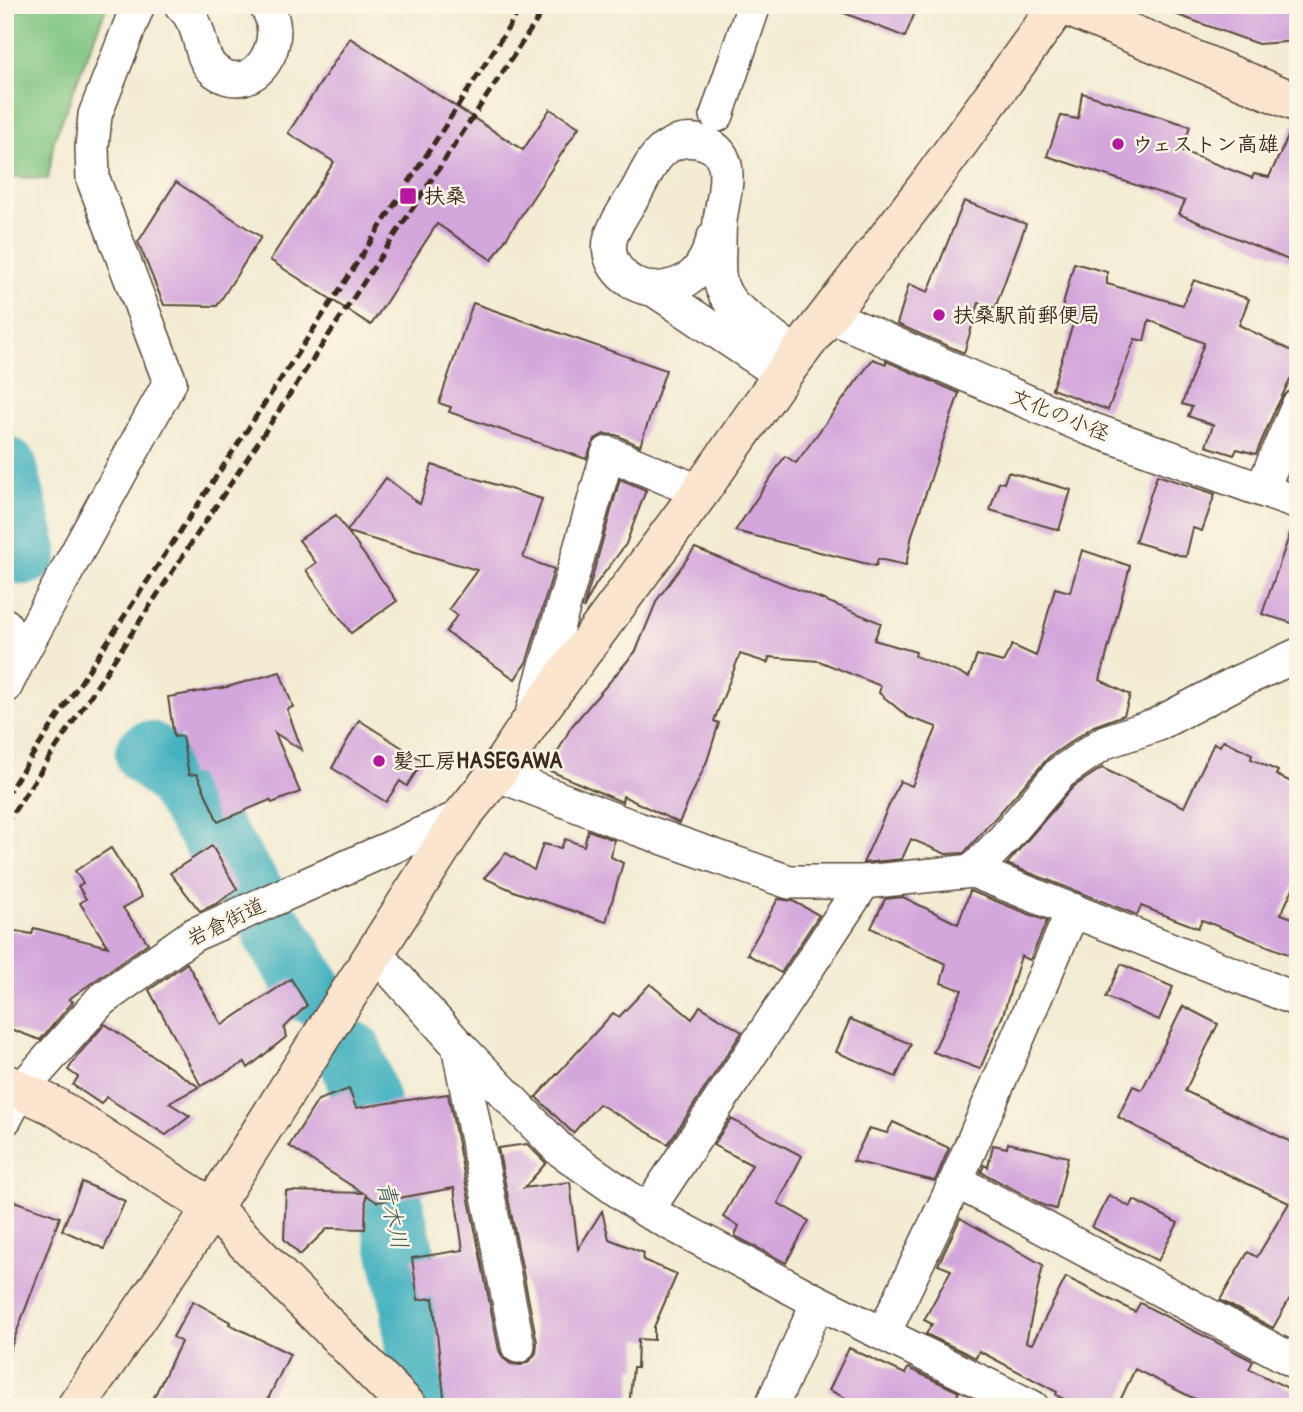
<svg xmlns="http://www.w3.org/2000/svg" width="1303" height="1412" font-family="Pangolin,'Klee One',sans-serif">
<rect width="100%" height="100%" fill="#fcf5e5"/>
<filter id="ink" filterUnits="userSpaceOnUse"><feTurbulence type="fractalNoise" baseFrequency=".0143" numOctaves="2"/><feDisplacementMap in="SourceGraphic" scale="14" xChannelSelector="R" yChannelSelector="G"/><feConvolveMatrix kernelMatrix="1 2 1 2 8 2 1 2 1" color-interpolation-filters="sRGB"/></filter>
<filter id="wash" filterUnits="userSpaceOnUse"><feTurbulence type="fractalNoise" baseFrequency=".00686" numOctaves="4" result="noise"/><feDisplacementMap in="SourceGraphic" scale="28" xChannelSelector="R" yChannelSelector="G"/><feGaussianBlur stdDeviation="1.57" result="paint"/><feColorMatrix in="noise" values="0 0 0 0 0 0 0 0 0 0 0 0 0 0 0 0 0 1.4 0 .05"/><feComposite in="paint" operator="in"/></filter>
<g filter="url(#wash)">
<rect width="100%" height="100%" fill="#f3ecd3"/>
<path fill="#7fc580" stroke="#5d784f" stroke-width="2" d="M5,5h102l-53,135 -6,39 -43,-3z"/>
<g fill="none" stroke-linecap="round" stroke-linejoin="round">
<g stroke="#44b2c0" stroke-width="66">
<path d="M5,469l20,83"/>
<path d="M148,754l26,22 80,121"/>
<path d="M275,932l37,60"/>
<path d="M350,1053l17,49 46,201 8,77"/>
</g>
</g>
<g id="blocks">
<g fill="#d4a7dc">
<path d="M829,5h89l-13,32 -76,-30z"/>
<path d="M1162,5h136v36l-40,3 -97,-35z"/>
<path d="M350,38l173,112 27,-41 29,18 -87,133 -55,-36 -66,101 -101,-65 64,-98 -46,-29z"/>
<path d="M1082,93l108,33 -8,25 70,27 2,-4 15,3 25,-53h4v140l-119,-50 6,-13 -138,-45 14,-40 17,3z"/>
<path d="M176,182l85,55 -44,69 -53,-1 -26,-63z"/>
<path d="M964,201l62,23 -31,84 -16,-5 -15,50 -67,-29 12,-40 19,8z"/>
<path d="M1074,263l33,9v12l76,21 11,-25 55,19 -10,26 59,29v10l-24,48 -18,42 -19,-5 -3,6 -28,-9 7,-21 -25,-9 4,-9 -10,-3 22,-61 -55,-23 -5,21 -9,-2 -27,71 -56,-21 21,-65 -14,-4z"/>
<path d="M473,303l193,67 -26,76 -24,-11 -12,-1 -9,5 -9,20 -137,-47 2,-5 -12,-4z"/>
<path d="M873,359l13,5v-3l73,32 -47,142 -6,30 -28,-6 -2,7 -141,-35 50,-75 11,7z"/>
<path d="M432,465l110,34 -19,59 31,11 -27,92 -12,18 -69,-47 11,-17 -8,-6 28,-39 -129,-38 49,69 -46,32 -45,-63 10,-7 -17,-23 37,-25 11,16 39,-53 34,26z"/>
<path d="M1008,472l63,18 -12,40 -69,-20 9,-28 5,1z"/>
<path d="M1157,475l58,19 -13,37 -9,-3 -7,29 -51,-15z"/>
<path d="M620,479l26,11 -20,54 -30,40 -13,25z"/>
<path d="M1293,525l5,1v99l-36,-11z"/>
<path d="M695,548l186,75 -7,17 42,12 -1,4 54,21 8,-22 26,7 9,-17 24,11 19,-68 15,4 12,-42 48,16 -30,114 30,15 -6,20 -30,11 -45,31 -85,96 -18,1 -35,-15 -9,20 -39,4 37,-82 12,5 25,-59 -29,-10 -29,-24 2,-7 -62,-25 -50,-4 -1,6 -28,-9 -26,67 5,2 -12,38 -28,62 -56,-27 -1,6 -74,-32 23,-43 65,-76 21,-51z"/>
<path d="M280,672l13,35 -6,2 15,41 -27,-17 25,59 -28,11 -2,-3 -52,22 -21,-48 -8,1 -7,-39 -8,1 -6,-40 59,-10z"/>
<path d="M359,720l64,41 -16,25 -7,-5 -14,21 -54,-34z"/>
<path d="M1223,740l29,14 -1,5 27,12 -2,4 22,10v93l-17,36 17,6v38l-96,-38 -4,8 -57,-22 -4,9 -130,-51 66,-77 29,-19 82,39 30,-64 6,3z"/>
<path d="M588,830l26,10 -3,17 12,6 -17,59 -90,-30 -32,-14 22,-25 28,17 9,-26 18,4 4,-9 19,7z"/>
<path d="M212,846l25,43 -19,14 -18,8 -30,-38z"/>
<path d="M111,848l31,49 -19,11 25,35 -79,56 4,3 -33,38 -35,-13v-98l27,5 2,-6 74,19 -28,-44 6,-4 -8,-13 5,-3 -8,-12z"/>
<path d="M970,891l77,30 -17,39 -9,-4 -18,59 -23,54 -47,-17 29,-62 -21,-7 5,-19 -75,-36 14,-29 18,-2 55,27z"/>
<path d="M778,899l15,2 26,14 -38,58 -34,-19z"/>
<path d="M187,963l35,62 69,-46 16,26 -23,23 2,9 -38,31 -3,-6 -44,24 -52,-96z"/>
<path d="M1121,964l52,23 -14,33 -53,-23z"/>
<path d="M650,984l42,35 8,-13 42,26 -74,112 -69,-40 -26,29 -37,-36 77,-84 6,4z"/>
<path d="M1183,1006l35,18 -33,67 113,54v139l-25,44 -53,-28 28,-48 9,5 32,-54 -77,-36 -94,-50 15,-31 9,4z"/>
<path d="M850,1019l61,25 -15,33 -60,-25z"/>
<path d="M105,1024l94,63 -30,16 21,13 -24,19 -60,-38 -5,7 -28,-19 5,-8 -10,-7 10,-15z"/>
<path d="M349,1089l7,19 92,-14 51,256 4,8 8,6 10,1 9,-4 6,-8 1,-11 -39,-194 29,-4 19,19 -22,25 46,-6 8,67 24,-38 7,28 35,14 -1,7 34,14 -23,53v13l-16,-1 -1,29h-4l-4,39h-168l-1,-4 -15,2 -12,-107 -15,2 -6,-42 51,-8 -9,-62 -77,14 -11,-7 -1,34 -37,-1 -28,27 -16,-16 2,-48 77,2 -74,-47 29,-46z"/>
<path d="M731,1119l71,37 -24,47 31,18 -23,42 -51,-27 4,-10 -16,-9 29,-52 -39,-20z"/>
<path d="M893,1122l56,26 -14,33 -82,-20 16,-33 18,5z"/>
<path d="M1008,1143l60,14 -12,52 -11,-3 -64,-34 3,-7 4,2 5,-22 14,3z"/>
<path d="M82,1182l43,19 -21,48 -42,-19z"/>
<path d="M1109,1195l21,12 4,-7 44,23 -20,38 -66,-34z"/>
<path d="M5,1198l55,19 -52,138h-3z"/>
<path d="M960,1218l83,47 -17,77 6,2 34,-67 69,35 5,-9 113,58 -4,8 49,24v14h-87l-76,-38 -18,38h-38l-23,-12 1,-3 -78,-41 -3,7 -50,-24 6,-10 -8,-4 27,-50 -13,-5z"/>
<path d="M193,1301l37,21 -1,2 61,30 -26,53h-115l32,-65 -8,-5z"/>
<path d="M849,1348l56,26 3,-6 51,24 -8,15h-87l-35,-17z"/>
</g>
</g>
</g>
<g filter="url(#ink)">
<use href="#blocks" fill-opacity="0" stroke="#574739" stroke-width="2"/>
<g fill="none" stroke-linecap="round" stroke-linejoin="round">
<defs>
<g id="street">
<path d="M181,5c24,22 15,51 34,66 40,30 76,-33 50,-66"/>
<path d="M717,115l37,-110"/>
<path d="M653,289c38,-2 51,-19 61,-52"/>
<path d="M828,315l260,113 210,75"/>
<path d="M782,375l-129,-86c-26,-2 -52,-27 -41,-55 6,-15 16,-29 24,-42 8,-14 14,-30 26,-41 9,-8 22,-12 34,-10 45,8 27,51 24,80 -1,9 -1,18 -1,27 -1,24 -2,41 16,59l62,48"/>
<path d="M1262,489l36,-83"/>
<path d="M5,625l16,30 -16,32"/>
<path d="M21,655l149,-273 -77,-203 -1,-32 3,-32 43,-110"/>
<path d="M532,714l76,-261 92,39"/>
<path d="M496,774l142,55 151,53h75l109,-11 325,129"/>
<path d="M973,871l31,-32 56,-66 45,-31 51,-17 80,-42 62,-28"/>
<path d="M375,953l83,92 101,104 88,62 171,91 214,105"/>
<path d="M458,1045l60,301"/>
<path d="M5,1119l15,-28 81,-91 92,-65 269,-119"/>
<path d="M956,1181l342,182"/>
<path d="M647,1211l217,-329"/>
<path d="M884,1333l72,-152 117,-271"/>
<path d="M771,1407l47,-105"/>
</g>
<g id="secondary">
<path d="M1063,5l235,98"/>
<path d="M5,1083l49,23 158,102 196,199"/>
<path d="M76,1407l136,-199 250,-392 34,-42 33,-50 171,-232 82,-117 146,-190 131,-180"/>
</g>
</defs>
<use href="#street" stroke="#574739" stroke-width="36"/>
<use href="#secondary" stroke="#574739" stroke-width="41"/>
<use href="#street" stroke="#fff" stroke-width="33"/>
<use href="#secondary" stroke="#fce5cf" stroke-width="38"/>
<g stroke="#3b2a1e" stroke-width="5" stroke-dasharray="10 5" stroke-linecap="butt">
<path d="M5,797l339,-514 179,-278"/>
<path d="M5,825l542,-820"/>
</g>
</g>
</g>
<g fill="#b5179e" stroke="#fcf5e5" stroke-width="2.5">
<circle cx="1118" cy="144" r="7"/>
<rect x="399" y="187" width="18" height="18" rx="3.5"/>
<circle cx="939" cy="315" r="7"/>
<circle cx="379" cy="761" r="7"/>
</g>
<g text-anchor="middle" stroke-width="5" stroke-linejoin="round" paint-order="stroke">
<g font-size="21" font-weight="bold" fill="#3b2a1e" stroke="#fcf5e5" text-anchor="start">
<text x="1132" y="151">ウェストン高雄</text>
<text x="424" y="203">扶桑</text>
<text x="953" y="322">扶桑駅前郵便局</text>
<text x="393" y="768">髪工房HASEGAWA</text>
</g>
<g font-size="21" fill="#3b2a1e" stroke="#fcf5e5">
<text transform="translate(1060 415) rotate(22)" y="7">文化の小径</text>
<text transform="translate(226 922) rotate(-26)" y="7">岩倉街道</text>
</g>
<g font-size="23" font-style="italic" fill="#3e5a57" stroke="#fcf5e5">
<text transform="translate(393 1215) rotate(77)" y="8">青木川</text>
</g>
</g>
<rect width="1303" height="1412" fill="none" stroke="#fcf5e5" stroke-width="28"/>
</svg>
